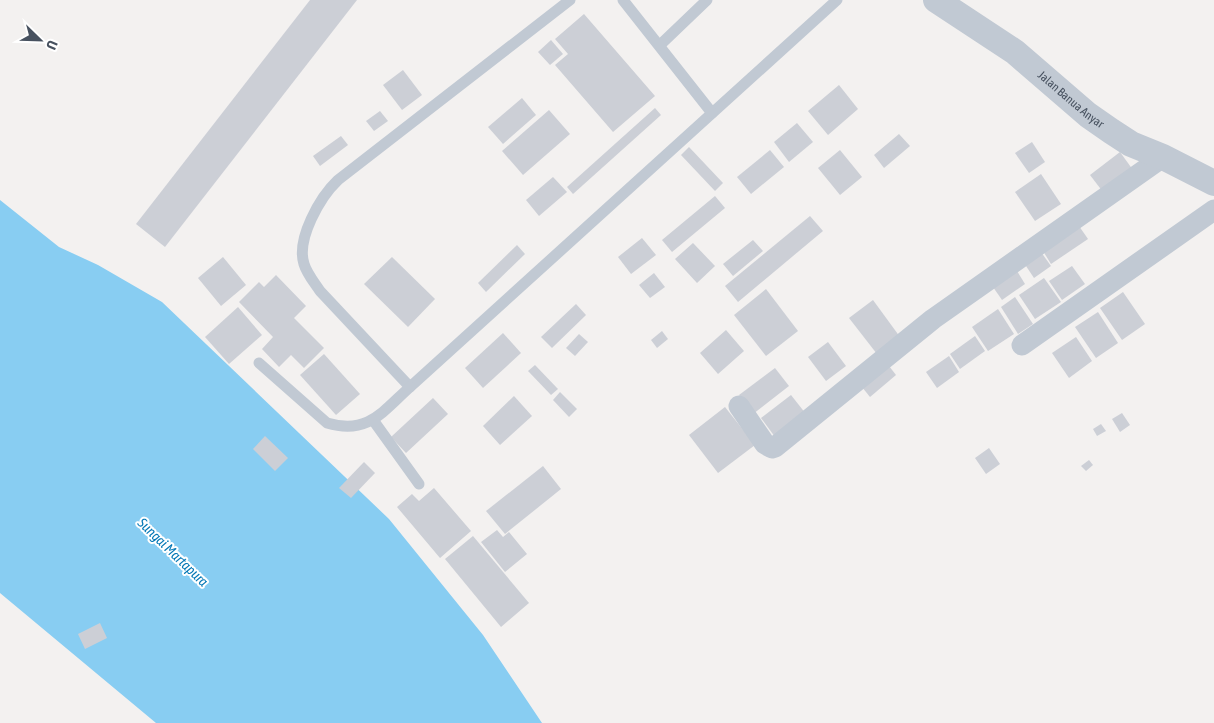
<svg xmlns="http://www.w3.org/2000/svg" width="1214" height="723" font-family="'Asap Condensed',sans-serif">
<rect width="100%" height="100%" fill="#f3f1f0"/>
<path fill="#88cdf2" d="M0,200l59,47 39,18 64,37 227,217 94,116 59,88h-386l-156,-130z"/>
<g fill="#cccfd6">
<path d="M310,0h47l-192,247 -29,-23z"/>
<path d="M584,14l71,82 -42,36 -58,-67 13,-11 -13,-15z"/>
<path d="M551,40l12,14 -13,11 -12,-13z"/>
<path d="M403,70l19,25 -20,15 -19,-25z"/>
<path d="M839,85l19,24 -30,26 -20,-24z"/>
<path d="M522,98l14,17 -33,29 -15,-17z"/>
<path d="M655,108l6,7 -88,79 -6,-7z"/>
<path d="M549,110l21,24 -47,41 -21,-24z"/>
<path d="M380,111l8,10 -14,10 -8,-10z"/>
<path d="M797,123l16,19 -24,20 -15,-20z"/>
<path d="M899,134l11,12 -26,22 -10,-13z"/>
<path d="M341,136l7,9 -28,21 -7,-10z"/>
<path d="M1032,142l13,20 -16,11 -14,-20z"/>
<path d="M689,147l34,36 -8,8 -34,-36z"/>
<path d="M770,150l14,17 -33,27 -14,-17z"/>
<path d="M840,150l22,27 -22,18 -22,-27z"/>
<path d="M1120,152l13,18 -30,22 -13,-17z"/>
<path d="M1041,174l20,30 -26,17 -20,-29z"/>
<path d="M553,177l14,15 -28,24 -13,-16z"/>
<path d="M715,196l10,12 -53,44 -10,-12z"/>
<path d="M810,216l13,15 -85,71 -13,-16z"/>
<path d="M1079,226l9,13 -37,25 -8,-13z"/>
<path d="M642,238l14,17 -25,19 -13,-17z"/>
<path d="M753,240l10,11 -30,25 -10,-12z"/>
<path d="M693,243l22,23 -18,17 -22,-24z"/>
<path d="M517,245l8,9 -39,38 -8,-9z"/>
<path d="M1041,252l10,14 -17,12 -10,-15z"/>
<path d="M223,257l23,28 -25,21 -23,-28z"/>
<path d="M392,257l43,42 -27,28 -44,-43z"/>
<path d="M1072,266l13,18 -23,16 -13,-19z"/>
<path d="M1017,271l8,13 -23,16 -9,-13z"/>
<path d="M654,273l11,14 -15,11 -11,-13z"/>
<path d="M276,275l30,31 -12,12 30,30 -20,20 -13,-13 -12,12 -17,-18 11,-12 -34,-35 20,-20 5,5z"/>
<path d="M1044,278l17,24 -26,17 -16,-24z"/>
<path d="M766,289l32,42 -32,25 -32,-41z"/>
<path d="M1123,292l22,32 -23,16 -22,-32z"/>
<path d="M1015,297l18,27 -15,10 -17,-27z"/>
<path d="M873,300l27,37 -23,17 -28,-36z"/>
<path d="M576,304l10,11 -34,33 -11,-11z"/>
<path d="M238,307l24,28 -33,29 -24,-27z"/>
<path d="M998,309l16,25 -26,17 -16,-24z"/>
<path d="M1098,312l20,31 -22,15 -21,-31z"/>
<path d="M726,330l18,21 -26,23 -18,-21z"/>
<path d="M662,331l6,8 -11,9 -6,-8z"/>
<path d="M503,333l18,20 -38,35 -18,-20z"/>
<path d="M579,334l9,8 -13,14 -9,-8z"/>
<path d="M975,336l10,15 -25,18 -10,-15z"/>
<path d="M1076,337l16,24 -23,17 -17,-25z"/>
<path d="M828,342l18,24 -20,15 -18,-24z"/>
<path d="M324,354l36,40 -24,21 -36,-40z"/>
<path d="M949,356l10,16 -22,16 -11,-16z"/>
<path d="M535,365l23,24 -7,6 -23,-24z"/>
<path d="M889,366l7,9 -26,22 -8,-10z"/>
<path d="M775,368l14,18 -36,28 -14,-19z"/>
<path d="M560,392l17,17 -8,8 -16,-17z"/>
<path d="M791,395l15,19 -31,23 -14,-19z"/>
<path d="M514,396l18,20 -32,29 -17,-19z"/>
<path d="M433,398l15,16 -42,39 -15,-16z"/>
<path d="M725,407l30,38 -37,28 -29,-38z"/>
<path d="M1122,413l8,12 -10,7 -8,-13z"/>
<path d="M1101,424l5,7 -9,5 -4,-7z"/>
<path d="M265,436l23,22 -13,13 -22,-22z"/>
<path d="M989,448l11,16 -14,10 -11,-16z"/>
<path d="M1089,460l4,5 -7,6 -5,-5z"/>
<path d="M364,462l11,11 -24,25 -12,-10z"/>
<path d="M543,466l18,23 -56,45 -19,-23z"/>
<path d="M434,488l37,43 -31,27 -43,-51 15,-13 7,7z"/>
<path d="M497,530l6,7 6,-5 18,22 -22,18 -24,-30z"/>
<path d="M473,536l56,67 -28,24 -56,-68z"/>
<path d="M100,623l7,15 -22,11 -7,-15z"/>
</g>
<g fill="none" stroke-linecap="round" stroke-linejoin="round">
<g stroke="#c1c9d3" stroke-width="11">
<path d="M570,0l-232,180c-18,17 -42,59 -34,84 3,10 10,18 16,27l90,96 427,-387"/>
<path d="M623,0l89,113"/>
<path d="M660,45l47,-45"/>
<path d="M259,363l68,60c41,12 55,-11 83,-36"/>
<path d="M373,420l46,64"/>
</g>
<g stroke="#c1c9d3" stroke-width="21">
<path d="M1022,345l192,-135"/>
<path d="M739,406l26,38 7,4 3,-1 158,-128 230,-162"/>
</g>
<path stroke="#c1c9d3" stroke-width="26" id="s1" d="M936,0l79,52 73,63 23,16 20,13 32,13 51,26"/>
</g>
<g text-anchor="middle" stroke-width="4" stroke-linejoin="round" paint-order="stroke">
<g font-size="12" fill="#47515f" stroke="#fff">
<text dy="4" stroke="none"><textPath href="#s1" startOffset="168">Jalan Banua Anyar</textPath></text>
</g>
<g font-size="14" font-style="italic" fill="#0478b6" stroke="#fff">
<text transform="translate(173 552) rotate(44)" y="5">Sungai Martapura</text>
</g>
</g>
<g transform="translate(40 40) rotate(113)" stroke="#ffffff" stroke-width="4" paint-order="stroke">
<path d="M0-4L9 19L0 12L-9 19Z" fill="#47515f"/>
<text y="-8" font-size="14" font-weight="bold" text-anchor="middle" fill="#47515f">U</text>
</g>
</svg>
